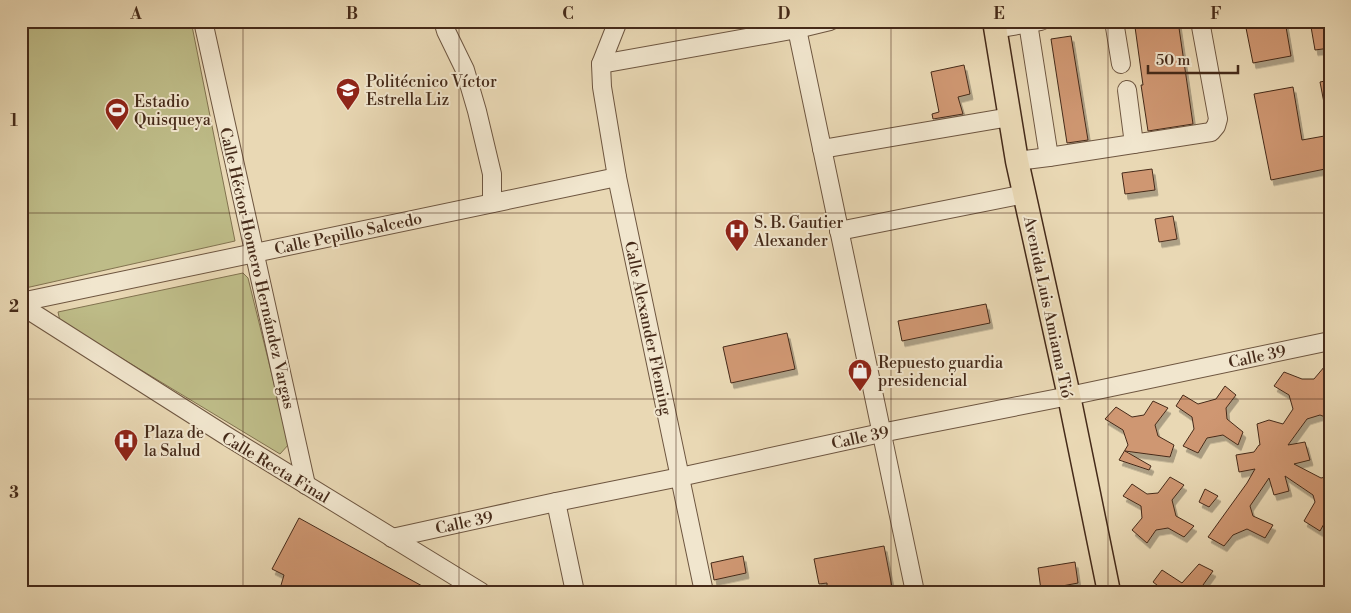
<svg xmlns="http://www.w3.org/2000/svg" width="1351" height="613" font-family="'Libre Bodoni',serif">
<defs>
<filter id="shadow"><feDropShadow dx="3" dy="5.5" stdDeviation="0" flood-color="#0004"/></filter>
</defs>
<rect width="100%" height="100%" fill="#e9d8b4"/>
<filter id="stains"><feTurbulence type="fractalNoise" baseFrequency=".004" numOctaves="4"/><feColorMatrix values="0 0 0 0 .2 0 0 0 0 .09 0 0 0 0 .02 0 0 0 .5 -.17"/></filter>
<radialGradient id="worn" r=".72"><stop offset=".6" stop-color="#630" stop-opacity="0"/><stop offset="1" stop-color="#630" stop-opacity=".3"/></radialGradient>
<g fill="#bebc88" stroke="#827350">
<path d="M21,21h170l44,220 -214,48z"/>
<path d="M243,273l5,5 41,166 -9,10 -220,-133 -2,-9z"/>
</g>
<g fill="#cf9772" stroke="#452a19" filter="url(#shadow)">
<path d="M1178,21l15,103 -45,7 -7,-46h2l-8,-58z"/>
<path d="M1256,21h29l6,35 -38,7 -8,-40z"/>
<path d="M1310,21h20v27l-15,2z"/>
<path d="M1071,36l17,104 -21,3 -16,-104z"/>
<path d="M964,65l6,29 -12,3 5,17 -30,5 -1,-5 7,-2 -8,-40z"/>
<path d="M1330,80v28h-5l-5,-26z"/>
<path d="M1293,87l9,53 28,-5v33l-59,12 -17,-86z"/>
<path d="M1152,169l3,21 -30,4 -3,-21z"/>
<path d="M1173,216l4,23 -18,3 -4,-23z"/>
<path d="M986,304l4,19 -88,18 -4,-20z"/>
<path d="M787,333l8,36 -64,14 -8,-36z"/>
<path d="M1330,360v26l-4,5 2,8 2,1v19l-10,-4 -13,4 -19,26 17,-3 5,18 -16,4 27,14 9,-2v37l-10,18 -16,-10 11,-19 -2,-7 -28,-19 4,15 -15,4 -5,-17 -19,28 3,10 20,9 -8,13 -18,-9 -14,6 -9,11 -16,-9 39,-54 8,-14 -16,3 -3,-17 18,-3 5,-7h1l-3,-21 12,-4 14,4 10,-15 -4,-14 -15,-9 10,-14 18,7h12z"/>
<path d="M1225,386l11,9 -10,13 1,11 16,13 -5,13 -15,-10 -16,3 -9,15 -15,-7 11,-17 -2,-12 -16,-11 7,-11 15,9 18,-5z"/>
<path d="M1153,401l15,7 -13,17 3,11 16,9 -4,12 -45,-6 26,15 -2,4 -30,-10 9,-15 -5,-15 -18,-11 11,-12 16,10 12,-2z"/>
<path d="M1170,477l14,8 -12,15 4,16 18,10 -10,11 -16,-9 -12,2 -9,13 -15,-13 10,-12 -1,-12 -18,-10 9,-12 15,10 11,-1z"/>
<path d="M1205,489l13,7 -9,11 -10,-5z"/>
<path d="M299,518l134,74h-154l5,-17 -12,-6z"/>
<path d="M884,546l9,46h-66v-9l-8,1 -5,-25z"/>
<path d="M743,556l3,17 -32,7 -3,-17z"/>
<path d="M1075,562l3,21 -37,7 -3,-22z"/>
<path d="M1199,564l14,7 -10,14 1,7h-38l-13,-10 9,-12 20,13z"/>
</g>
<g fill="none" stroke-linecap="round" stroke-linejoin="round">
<defs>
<g id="minor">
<path d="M203,21l103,464"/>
<path d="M443,21l3,10 19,39 12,41 15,63v29"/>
<path d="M618,21l-17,43 1,23 15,90 87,415"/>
<path d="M1114,21l7,43"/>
<path d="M1028,23l21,134"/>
<path d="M797,29l118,563"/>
<path d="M995,29l46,-8"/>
<path d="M601,64l196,-35 33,-8"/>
<path d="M1127,90l7,54"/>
<path d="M822,149l188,-32"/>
<path d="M1017,161l32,-4 162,-25 5,-6 2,-7 -18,-98"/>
<path d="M839,231l186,-37"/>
<path d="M21,302l596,-125"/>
<path d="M21,309l9,2 195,124 256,157"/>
<path d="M556,502l19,90"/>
<path d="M392,538l164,-36 124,-25 201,-44 188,-37 261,-55"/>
</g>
<path id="major" d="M994,21l23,140 52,235 40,196"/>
</defs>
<use href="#minor" stroke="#6e5640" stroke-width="20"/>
<use href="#major" stroke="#452a19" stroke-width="25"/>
<use href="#minor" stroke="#f1e6ce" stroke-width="18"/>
<use href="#major" stroke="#e9d8b4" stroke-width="22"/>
</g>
<path fill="none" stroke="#452a19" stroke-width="1" stroke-opacity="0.55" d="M243,21v571M459,21v571M676,21v571M891,21v571M1108,21v571M21,213h1309M21,399h1309"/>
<defs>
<symbol id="school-pin" viewBox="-11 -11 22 30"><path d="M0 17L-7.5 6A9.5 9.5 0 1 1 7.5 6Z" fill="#8f2418" stroke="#f1e6ce"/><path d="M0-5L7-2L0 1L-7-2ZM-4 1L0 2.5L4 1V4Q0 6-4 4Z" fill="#fff"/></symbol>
<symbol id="stadium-pin" viewBox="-11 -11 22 30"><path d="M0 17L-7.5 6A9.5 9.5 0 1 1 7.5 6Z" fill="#8f2418" stroke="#f1e6ce"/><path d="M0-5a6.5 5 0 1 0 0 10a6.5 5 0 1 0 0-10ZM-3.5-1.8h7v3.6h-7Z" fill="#fff"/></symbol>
<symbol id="hospital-pin" viewBox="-11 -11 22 30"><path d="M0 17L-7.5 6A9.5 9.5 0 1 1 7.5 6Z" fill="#8f2418" stroke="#f1e6ce"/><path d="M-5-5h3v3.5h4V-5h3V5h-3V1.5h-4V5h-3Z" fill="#fff"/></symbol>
<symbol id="shop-pin" viewBox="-11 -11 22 30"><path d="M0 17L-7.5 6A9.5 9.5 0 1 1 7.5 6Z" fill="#8f2418" stroke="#f1e6ce"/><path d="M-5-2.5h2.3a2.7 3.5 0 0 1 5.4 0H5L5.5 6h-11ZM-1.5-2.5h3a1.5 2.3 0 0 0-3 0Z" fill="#fff"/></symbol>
</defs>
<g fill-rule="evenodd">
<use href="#school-pin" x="334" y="76" width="28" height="38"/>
<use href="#stadium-pin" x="103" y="96" width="28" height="38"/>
<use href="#hospital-pin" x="723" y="217" width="28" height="38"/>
<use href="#shop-pin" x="846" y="357" width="28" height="38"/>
<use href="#hospital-pin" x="112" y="427" width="28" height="38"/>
</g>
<g text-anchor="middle" stroke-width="4" stroke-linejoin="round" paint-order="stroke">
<g font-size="16" fill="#452a19" stroke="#f1e6ce" text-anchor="start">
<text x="366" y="87">Politécnico Víctor<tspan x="366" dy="18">Estrella Liz</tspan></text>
<text x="134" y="107">Estadio<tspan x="134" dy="18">Quisqueya</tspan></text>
<text x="754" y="228">S. B. Gautier<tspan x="754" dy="18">Alexander</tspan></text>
<text x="878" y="368">Repuesto guardia<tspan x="878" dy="18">presidencial</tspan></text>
<text x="144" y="438">Plaza de<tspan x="144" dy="18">la Salud</tspan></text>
</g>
<g font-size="16" fill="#452a19" stroke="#f1e6ce">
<text transform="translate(348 233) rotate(-12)" y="6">Calle Pepillo Salcedo</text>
<text transform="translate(258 268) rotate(77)" y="6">Calle Héctor Homero Hernández Vargas</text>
<text transform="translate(1049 307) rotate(78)" y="6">Avenida Luis Amiama Tió</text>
<text transform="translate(649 328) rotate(78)" y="6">Calle Alexander Fleming</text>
<text transform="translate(1257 356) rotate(-12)" y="6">Calle 39</text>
<text transform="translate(860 437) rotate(-12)" y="6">Calle 39</text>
<text transform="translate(276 467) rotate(31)" y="6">Calle Recta Final</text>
<text transform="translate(464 522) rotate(-12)" y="6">Calle 39</text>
</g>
</g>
<rect width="1351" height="613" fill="none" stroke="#e9d8b4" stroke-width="55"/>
<path d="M1148 65v8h90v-8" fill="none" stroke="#452a19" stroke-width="2.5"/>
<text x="1156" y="65" font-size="15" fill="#452a19" stroke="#f1e6ce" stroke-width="4" paint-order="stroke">50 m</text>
<rect x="28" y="28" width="1296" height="558" fill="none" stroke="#452a19" stroke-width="2"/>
<g font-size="16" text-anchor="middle" font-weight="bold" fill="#452a19">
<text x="136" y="19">A</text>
<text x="352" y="19">B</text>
<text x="568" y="19">C</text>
<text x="784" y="19">D</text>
<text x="999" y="19">E</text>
<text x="1216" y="19">F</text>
<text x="14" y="126">1</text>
<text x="14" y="312">2</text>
<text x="14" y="498">3</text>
</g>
<rect width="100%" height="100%" filter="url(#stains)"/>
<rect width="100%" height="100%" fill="url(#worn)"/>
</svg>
